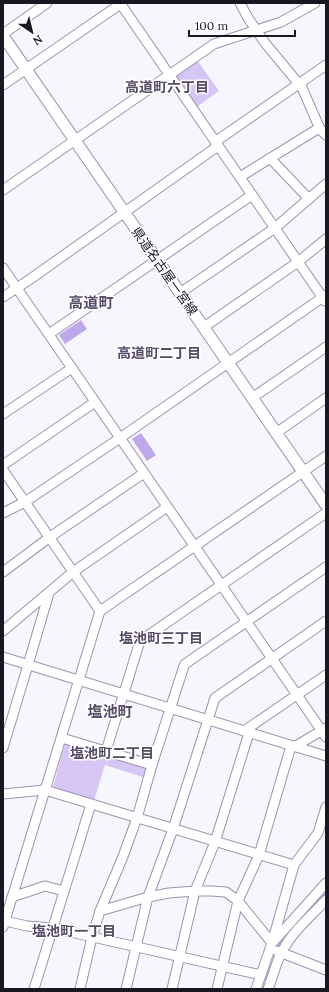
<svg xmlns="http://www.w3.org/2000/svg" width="329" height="992" font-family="Lora,'Noto Sans JP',serif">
<rect width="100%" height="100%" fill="#f8f6fd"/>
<g fill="#d6c6f5">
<path d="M197,60l22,31 -21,15h-3l-20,-29 1,-2z"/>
<path d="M68,742l78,24 2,3 -2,9 -41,-13 -11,35 -39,-12 -2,-1 12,-43z"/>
</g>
<g fill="#bfa7eb">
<path d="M81,320l6,9 -22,15 -6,-9z"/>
<path d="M141,433l15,22 -9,6 -15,-22z"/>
</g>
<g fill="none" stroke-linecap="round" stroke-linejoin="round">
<g stroke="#bfa7eb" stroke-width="2">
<path d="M315,905l11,-12"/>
<path d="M278,948v-2l8,-8"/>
<path d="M263,989l3,-6"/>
</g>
<defs>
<g id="minor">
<path d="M120,3l205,298"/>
<path d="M240,3l8,15 17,25 34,41"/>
<path d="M3,34l44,-31"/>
<path d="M300,83l20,46 6,6"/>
<path d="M3,85l119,-82"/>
<path d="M215,142l111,-77"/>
<path d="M270,158l39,41"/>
<path d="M240,177l79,-49"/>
<path d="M3,190l211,-146 67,-22 34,-19"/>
<path d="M3,268l323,469"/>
<path d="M180,293l95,-65 51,-44"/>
<path d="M3,297l26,-17 189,-134"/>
<path d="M204,327l94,-65 28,-23"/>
<path d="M49,334l203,-139"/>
<path d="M252,398l74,-51"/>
<path d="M3,414l69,-46"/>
<path d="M276,433l50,-35"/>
<path d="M3,465l92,-63"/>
<path d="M3,470l97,141"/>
<path d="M3,513l22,-11 95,-64 206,-143"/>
<path d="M3,572l47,-35 94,-64"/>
<path d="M3,631l70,-59 94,-65"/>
<path d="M3,657l323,99"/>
<path d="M244,731l82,-56"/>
<path d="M62,738l90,27"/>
<path d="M294,747l32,-19"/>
<path d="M3,748l25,-83 21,-72"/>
<path d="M106,751l34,-110 186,-128"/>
<path d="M3,794l42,-4 249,75"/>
<path d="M12,897l33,-11 19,5"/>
<path d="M100,911l22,-52 15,-41 15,-53 32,-99 1,-2 141,-97"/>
<path d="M5,921l22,5 26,2 208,47"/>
<path d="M3,927l97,-316 226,-155"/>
<path d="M273,942l53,-59"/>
<path d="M277,951l49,19"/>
<path d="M34,989l57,-185"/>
<path d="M80,989l12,-52 8,-26 48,-14 21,-4 26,-2h16l15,1 12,9 34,42"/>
<path d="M126,989l22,-92 25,-68 41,-128 1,-3 111,-77"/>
<path d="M172,989l23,-98 20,-49 34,-109"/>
<path d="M217,989l21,-88 21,-46 32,-109"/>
<path d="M256,989l16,-46 22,-78 24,-32 8,-26"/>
<path d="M268,989c5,-12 8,-28 15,-39 10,-19 28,-34 43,-50"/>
</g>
<path id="major" d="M3,36l323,469"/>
</defs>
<use href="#minor" stroke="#9d92b2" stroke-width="11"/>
<use href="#major" stroke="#9d92b2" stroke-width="13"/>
<use href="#minor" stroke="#fff" stroke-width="9"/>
<use href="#major" stroke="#fff" stroke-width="11"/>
</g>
<g text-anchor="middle" stroke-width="3" stroke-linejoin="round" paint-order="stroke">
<g font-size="13" fill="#1a1622" stroke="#fff">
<text transform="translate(165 271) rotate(55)" y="5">県道名古屋一宮線</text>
</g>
<g font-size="14" font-weight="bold" fill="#564c68" stroke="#fff">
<text x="167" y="92">高道町六丁目</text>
<text x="159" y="358">高道町二丁目</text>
<text x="161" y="643">塩池町三丁目</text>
<text x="112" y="758">塩池町二丁目</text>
<text x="74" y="936">塩池町一丁目</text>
</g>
<g font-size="15" font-weight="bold" fill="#564c68" stroke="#fff">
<text x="91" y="308">高道町</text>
<text x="110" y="717">塩池町</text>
</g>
</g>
<rect width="329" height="992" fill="none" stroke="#1a1622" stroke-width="8"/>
<g transform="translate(32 32) rotate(145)" stroke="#ffffff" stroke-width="3" paint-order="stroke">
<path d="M0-3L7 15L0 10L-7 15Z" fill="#1a1622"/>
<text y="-6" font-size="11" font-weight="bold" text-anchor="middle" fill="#1a1622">N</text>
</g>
<path d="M189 30v6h106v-6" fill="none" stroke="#1a1622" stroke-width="2"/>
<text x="195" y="30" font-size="12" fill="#1a1622" stroke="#ffffff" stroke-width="3" paint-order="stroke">100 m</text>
</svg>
